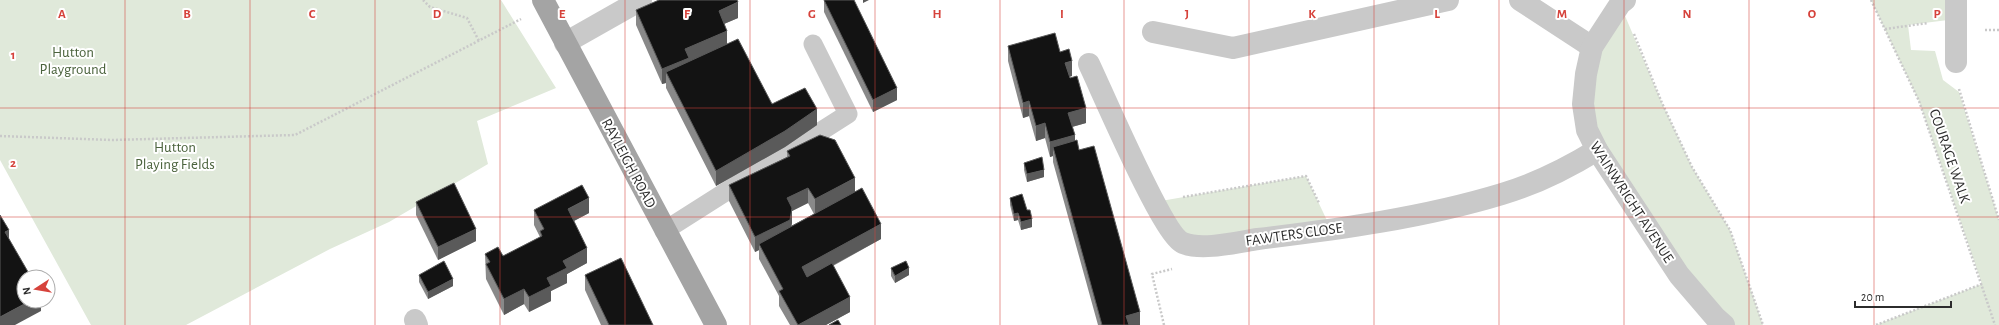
<svg xmlns="http://www.w3.org/2000/svg" width="1999" height="325" font-family="'Alegreya Sans',sans-serif">
<rect width="100%" height="100%" fill="#fff"/>
<g fill="#e0e9da">
<path d="M0,0h501l55,88 -79,33 11,43 -99,58 -59,27 -144,76h-95l-91,-165z"/>
<path d="M1871,0h85v19l-48,6 3,25 24,1 8,29 16,12 40,128v105h-123l106,-41 -63,-183z"/>
<path d="M1620,4l42,99 30,64 38,63 33,95h-39l-45,-50 -96,-171 2,-25z"/>
<path d="M1306,176l25,53 -131,18 -45,-45z"/>
</g>
<g fill="none" stroke-linecap="round" stroke-linejoin="round">
<g stroke="#c9c9c9" stroke-width="2.5" stroke-dasharray="2 2" stroke-linecap="butt">
<path d="M423,0l7,7 37,11 12,23"/>
<path d="M1871,0l48,101 76,224"/>
<path d="M1885,29l43,-6"/>
<path d="M1985,30h14"/>
<path d="M1634,34l28,69 30,64 38,63 33,95"/>
<path d="M1959,89l40,131"/>
<path d="M0,136l112,4 183,-5 226,-116"/>
<path d="M1183,197l123,-21 13,27"/>
<path d="M1164,325l-12,-51 20,-5"/>
<path d="M1876,325l106,-41"/>
</g>
<path stroke="#c9c9c9" stroke-width="19" d="M664,231l184,-117 -35,-70"/>
<g stroke="#c9c9c9" stroke-width="22">
<path d="M1520,0l72,47"/>
<path d="M1625,0l-5,4 -28,43 -6,27 -3,30 4,26 10,20 82,125 36,42 9,8"/>
<path d="M1956,0v62"/>
<path d="M1153,32l80,16 215,-48"/>
<path d="M565,43l76,-43"/>
<path d="M1089,64c13,27 74,171 94,179 19,8 55,-1 75,-4 82,-10 165,-21 244,-45 34,-10 64,-25 95,-44"/>
<path d="M415,320l2,5"/>
</g>
<path stroke="#a4a4a4" stroke-width="22" d="M543,0l173,325"/>
</g>
<g fill="#898989" fill-rule="evenodd">
<path d="M824,0l73,100 -24,12 -49,-100z"/>
<path d="M636,10l102,8 -14,6 3,20 45,60 45,21 -32,22 -69,39 -50,-98v-5l-4,1 -26,-59z"/>
<path d="M1008,46l64,30 -3,1 17,46 -14,4 3,14 4,9 61,175h-42l-45,-163v-6l-3,1 -5,-19 -9,3 -7,-25 -6,2 -15,-57z"/>
<path d="M787,151l68,41 26,47 -48,27 17,46 -24,13h-36l-11,-19v-10l-20,-37v-9l-4,2 -26,-51v-16l58,-28zM808,203l6,11 -23,12 1,-3v-12z"/>
<path d="M1024,163l20,14 -17,5 -3,-12z"/>
<path d="M1010,198l17,12 5,17 -11,3 -3,-10 -4,1 -4,-16z"/>
<path d="M416,202l60,39 -38,19 -22,-45z"/>
<path d="M534,210l55,3 -15,8 13,42 -20,11v9l-16,8v10l-22,11 -5,-8 -20,11 -18,-36 -1,-25 18,2 37,-19 -6,-12z"/>
<path d="M891,268l18,7 -14,8 -4,-7z"/>
<path d="M419,275l34,11 -25,13 -9,-17z"/>
<path d="M585,275l68,50h-52l-16,-35z"/>
</g>
<g fill="#5a5a5a">
<path d="M863,0h6l-6,3z"/>
<path d="M738,2v16l-19,8v-15z"/>
<path d="M727,31v15l-61,26v11l-4,1v-15l23,-20z"/>
<path d="M1072,61v15l-7,2v-15z"/>
<path d="M897,88v12l-24,12v-12z"/>
<path d="M1029,101v15l-6,2v-15z"/>
<path d="M1086,108v15l-18,5v-15z"/>
<path d="M817,109v16l-32,22 -69,39v-15z"/>
<path d="M1045,123v15l-9,3v-15z"/>
<path d="M1075,135v15l-22,-3v9l-3,1v-15z"/>
<path d="M1044,170v7l-17,5v-8z"/>
<path d="M855,178v15l-40,21v-15z"/>
<path d="M808,188v15l-16,8v12l-2,12 -31,9v6l-4,2v-15l32,-39z"/>
<path d="M589,198v15l-21,11v-15z"/>
<path d="M1018,213v7l-4,1v-7z"/>
<path d="M1032,219v8l-11,3v-8z"/>
<path d="M881,224v15l-79,43v-15z"/>
<path d="M476,229v12l-38,19v-13z"/>
<path d="M9,230v17l-4,-15z"/>
<path d="M587,248v15l-20,11v9l-16,8v10l-22,11v-15l34,-36z"/>
<path d="M909,268v7l-14,8v-7z"/>
<path d="M453,279v7l-25,13v-7z"/>
<path d="M524,289v15l-20,11v-16z"/>
<path d="M850,297v15l-24,13h-28z"/>
<path d="M30,301h11v10l-26,14h-15v-8z"/>
<path d="M1140,312v13h-14v-9z"/>
</g>
<g fill="#131313" stroke="#5a5a5a">
<path d="M659,0h78l1,2 -19,9 8,20 -42,18 4,9 -27,11 -26,-59z"/>
<path d="M824,0h30l43,88 -24,12z"/>
<path d="M1055,33l5,19 9,-3 3,12 -7,2 5,15 7,-2 9,32 -18,5 7,22 -25,7 -5,-19 -9,3 -7,-25 -6,2 -15,-57z"/>
<path d="M738,39l34,65 33,-16 12,21 -32,22 -69,40 -50,-99z"/>
<path d="M820,135l15,5 20,38 -40,21 -7,-11 -21,10 5,10 -2,12 -35,17 -26,-52 61,-29 -3,-5z"/>
<path d="M1077,140l2,10 15,-4 46,166 -14,4 3,9h-27l-49,-178z"/>
<path d="M1042,157l2,13 -17,4 -3,-11z"/>
<path d="M454,183l22,46 -38,18 -22,-45z"/>
<path d="M582,185l7,13 -21,11 19,39 -24,13 4,7 -20,10 4,8 -22,11 -5,-8 -20,10 -18,-35 4,-2 -5,-8 13,-7 5,9 39,-20 -2,-5 4,-2 -10,-19z"/>
<path d="M862,188l19,36 -79,43 5,10 25,-14 18,34 -52,28 -19,-34 4,-2 -24,-45z"/>
<path d="M1022,194l5,16h3l2,9 -11,3 -3,-9 -4,1 -4,-16z"/>
<path d="M0,215l9,15 -4,2 26,45h-7v24h6l-30,16z"/>
<path d="M621,258l32,67h-44l-24,-50z"/>
<path d="M444,261l9,18 -25,13 -9,-17z"/>
<path d="M906,261l3,7 -14,8 -4,-8z"/>
<path d="M838,320l3,5h-12z"/>
</g>
<path fill="none" stroke="#d6423b" stroke-width="1" stroke-opacity="0.55" d="M125,0v325M250,0v325M375,0v325M500,0v325M625,0v325M750,0v325M875,0v325M1000,0v325M1124,0v325M1249,0v325M1374,0v325M1499,0v325M1624,0v325M1749,0v325M1874,0v325M0,108h1999M0,217h1999"/>
<g text-anchor="middle" stroke-width="4" stroke-linejoin="round" paint-order="stroke">
<g font-size="15" fill="#4b633d" stroke="#fff">
<text x="73" y="57">Hutton<tspan x="73" dy="17">Playground</tspan></text>
<text x="175" y="152">Hutton<tspan x="175" dy="17">Playing Fields</tspan></text>
</g>
<g font-size="15" fill="#2c2c2c" stroke="#fff">
<text transform="translate(1950 156) rotate(71)" y="5">COURAGE WALK</text>
<text transform="translate(629 163) rotate(62)" y="5">RAYLEIGH ROAD</text>
<text transform="translate(1632 202) rotate(57)" y="5">WAINWRIGHT AVENUE</text>
<text transform="translate(1294 234) rotate(-8)" y="5">FAWTERS CLOSE</text>
</g>
</g>
<g font-size="13" text-anchor="middle" font-weight="bold" fill="#d6423b" stroke="#fff" stroke-width="4" stroke-linejoin="round" paint-order="stroke">
<text x="62" y="18">A</text>
<text x="187" y="18">B</text>
<text x="312" y="18">C</text>
<text x="437" y="18">D</text>
<text x="562" y="18">E</text>
<text x="687" y="18">F</text>
<text x="812" y="18">G</text>
<text x="937" y="18">H</text>
<text x="1062" y="18">I</text>
<text x="1187" y="18">J</text>
<text x="1312" y="18">K</text>
<text x="1437" y="18">L</text>
<text x="1562" y="18">M</text>
<text x="1687" y="18">N</text>
<text x="1812" y="18">O</text>
<text x="1937" y="18">P</text>
<text x="13" y="59">1</text>
<text x="13" y="167">2</text>
</g>
<g transform="translate(36 289) rotate(258)"><circle r="19" fill="#ffffff" stroke="#ababab"/>
<path d="M0-3L7 15L0 10L-7 15Z" fill="#d6423b"/>
<text y="-6" font-size="11" font-weight="bold" text-anchor="middle" fill="#2c2c2c">N</text>
</g>
<path d="M1855 301v6h96v-6" fill="none" stroke="#2c2c2c" stroke-width="2"/>
<text x="1861" y="301" font-size="12" fill="#2c2c2c" stroke="#ffffff" stroke-width="3" paint-order="stroke">20 m</text>
</svg>
